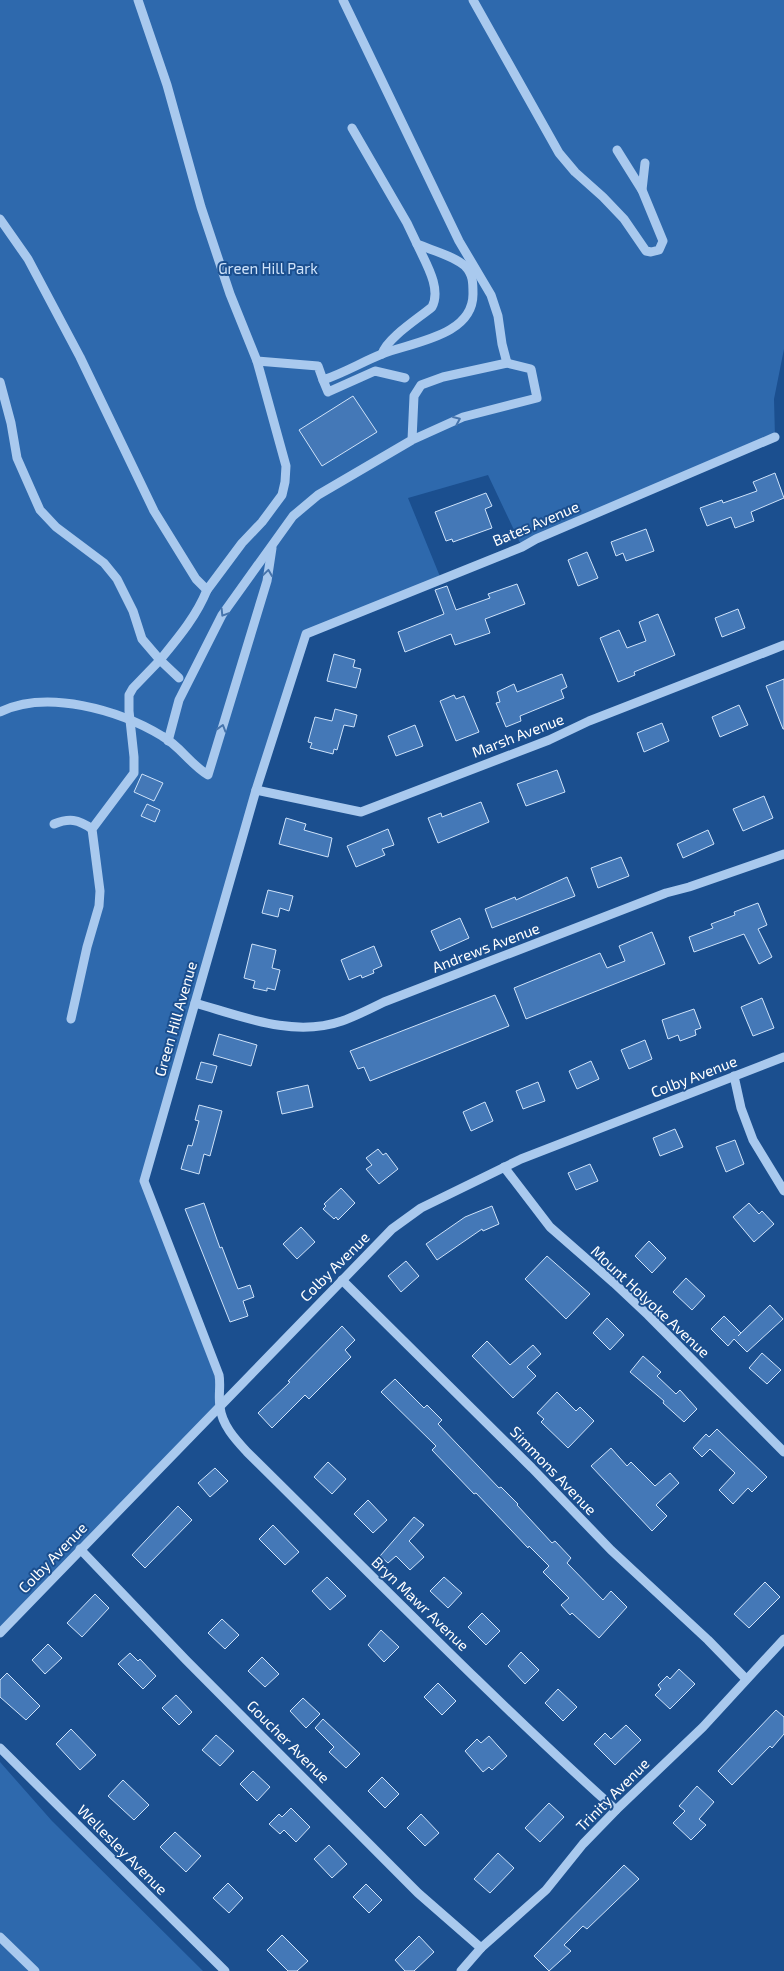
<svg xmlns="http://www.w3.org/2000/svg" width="784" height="1971" font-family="'Exo 2',sans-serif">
<rect width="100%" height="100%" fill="#1b4f8f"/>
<g fill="#2e69ad">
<path d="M0,0h784v349l-10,50 1,38 -253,110 -34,-72 -80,23 33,81 -135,55 -162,547 75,194 1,32 -220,226z"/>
<path d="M0,1762l52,59 151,150h-203z"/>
</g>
<g fill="#4478b7" stroke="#cfe3fa">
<path d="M353,396l24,36 -55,34 -23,-36z"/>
<path d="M775,473l9,25 -33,14 3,9 -19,7 -4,-11 -24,9 -7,-18 22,-8 1,3 34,-12 -4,-9z"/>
<path d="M486,493l6,13 -7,3 7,19 -39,14 -1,-3 -6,2 -11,-29z"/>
<path d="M646,529l8,22 -28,10 -3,-8 -7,3 -5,-14z"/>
<path d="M587,552l11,26 -20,8 -10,-26z"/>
<path d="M517,584l8,20 -40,15 5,14 -35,12 -4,-11 -46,18 -7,-20 46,-18 -9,-24 12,-4 9,24 34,-12 -2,-4z"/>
<path d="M738,609l7,19 -23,9 -7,-19z"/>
<path d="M658,614l17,41 -41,17 1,3 -17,7 -18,-44 19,-8 8,18 19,-7 -7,-19z"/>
<path d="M334,654l21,6 -2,7 8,2 -5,19 -29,-7z"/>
<path d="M562,674l5,13 -6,3 3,8 -44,18 1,5 -15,6 -10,-24 4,-1 -3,-10 17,-8 3,8z"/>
<path d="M784,679v50h-1l-17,-43z"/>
<path d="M454,695l2,4 8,-3 15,36 -23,9 -16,-40z"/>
<path d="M739,705l9,20 -28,12 -8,-20z"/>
<path d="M335,709l22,6 -3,12 -10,-2 -7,25 -3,-1 -1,5 -23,-6 2,-5 -4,-1 7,-25 17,4z"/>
<path d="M662,723l7,18 -25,11 -7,-19z"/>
<path d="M415,725l8,21 -27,10 -8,-20z"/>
<path d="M557,770l8,22 -39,14 -9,-22z"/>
<path d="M142,774l21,9 -9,18 -20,-9z"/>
<path d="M764,796l9,22 -30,13 -10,-22z"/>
<path d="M481,802l8,20 -51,21 -10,-25 13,-5 1,4z"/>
<path d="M147,804l13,6 -5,12 -14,-6z"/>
<path d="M286,818l20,6 -2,6 28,8 -4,19 -49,-13z"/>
<path d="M388,829l6,16 -12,4 3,6 -29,12 -9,-21z"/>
<path d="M708,830l6,14 -31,14 -6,-14z"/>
<path d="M621,857l8,19 -31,12 -7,-20z"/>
<path d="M567,877l8,19 -83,32 -7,-19 30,-12 1,3z"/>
<path d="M268,890l25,6 -4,15 -9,-3 -2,9 -16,-4z"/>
<path d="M758,903l9,22 -9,4 14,28 -13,7 -15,-30 -50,18 -5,-15 24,-9 -2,-4 24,-9 -1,-3z"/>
<path d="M460,918l9,20 -29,13 -9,-20z"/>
<path d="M652,932l13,32 -139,55 -12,-31 86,-35 7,15 18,-7 -6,-15z"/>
<path d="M252,944l24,6 -4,18 8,2 -5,20 -8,-2v3l-14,-3 2,-7 -11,-3z"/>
<path d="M374,946l8,20 -9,4 1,3 -12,5 -1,-3 -12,5 -8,-20z"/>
<path d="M495,995l14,31 -139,55 -6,-14 -6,2 -8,-18z"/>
<path d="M762,998l12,30 -21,8 -12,-29z"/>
<path d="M694,1009l7,19 -6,2 1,5 -16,6 -2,-6 -10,4 -6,-19z"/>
<path d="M219,1034l38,11 -6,21 -38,-11z"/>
<path d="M645,1040l7,19 -23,10 -8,-19z"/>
<path d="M591,1061l8,18 -22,10 -8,-18z"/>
<path d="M201,1062l16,4 -5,17 -16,-4z"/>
<path d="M538,1082l7,19 -22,8 -7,-18z"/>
<path d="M308,1085l5,22 -31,7 -5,-22z"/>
<path d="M485,1102l8,19 -22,10 -8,-19z"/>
<path d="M199,1105l23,6 -12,45 -6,-2 -5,20 -18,-5 7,-24 4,1 7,-25 -4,-1z"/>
<path d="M675,1129l8,18 -23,9 -7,-18z"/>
<path d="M735,1140l9,24 -18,8 -10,-25z"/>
<path d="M378,1149l5,6 3,-2 12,16 -19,15 -13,-15 6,-4 -6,-7z"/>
<path d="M590,1164l8,17 -22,9 -8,-17z"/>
<path d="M341,1188l14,15 -17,17 -2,-3 -2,2 -11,-10 3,-3 -2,-2z"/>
<path d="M204,1203l16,45 2,-1 16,42 12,-4 4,12 -11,4 5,15 -18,6 -45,-113z"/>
<path d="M749,1203l10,11 3,-3 12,13 -20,18 -21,-25z"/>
<path d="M492,1206l7,18 -16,7 -1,-2 -45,31 -11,-16 39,-27z"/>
<path d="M301,1227l14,15 -18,17 -14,-15z"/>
<path d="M649,1241l17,17 -14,15 -17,-17z"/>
<path d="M547,1256l43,38 -24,25 -41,-40z"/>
<path d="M406,1261l13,15 -18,16 -13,-16z"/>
<path d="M686,1278l19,18 -13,14 -19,-18z"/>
<path d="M770,1305l13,14 -36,33 -13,-13 -6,7 -17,-17 13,-13 17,17 -3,3z"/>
<path d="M607,1318l17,17 -14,15 -17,-17z"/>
<path d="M342,1326l13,14 -10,10 6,7 -42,42 -4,-4 -33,33 -14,-15 32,-31 -2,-1z"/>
<path d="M487,1341l23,24 23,-20 8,9 -14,13 9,9 -23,22 -41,-42z"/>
<path d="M762,1353l19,17 -14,14 -18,-16z"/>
<path d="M643,1356l18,16 -4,4 19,18 4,-4 17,19 -13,13 -21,-19 1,-2 -34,-29z"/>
<path d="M395,1379l29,29 3,-3 15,15 -4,4 61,64 2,-1 17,17 -1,1 35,38 3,-2 16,17 -4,5 36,37 8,-9 16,16 -28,31 -27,-25 -2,2 -9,-10 8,-7 -26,-26 6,-6 -20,-20 -1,2 -52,-55 -2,1 -42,-44 4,-4 -55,-54z"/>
<path d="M557,1392l19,19 4,-4 14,14 -26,27 -27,-26 3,-3 -7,-6z"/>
<path d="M717,1429l50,48 -15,15 -4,-4 -15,16 -14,-14 16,-17 -25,-24 -8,8 -9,-9 13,-14 3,3z"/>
<path d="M611,1448l16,18 4,-4 24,24 15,-13 9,10 -23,22 11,11 -15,15 -61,-65z"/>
<path d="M328,1462l18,17 -14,15 -18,-17z"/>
<path d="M215,1468l13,13 -18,16 -12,-14z"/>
<path d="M368,1500l19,20 -14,13 -19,-19z"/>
<path d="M178,1506l14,14 -47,48 -13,-13z"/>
<path d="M414,1517l10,8 -15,16 15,16 -14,13 -14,-14 -8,7 -8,-7z"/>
<path d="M273,1525l26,27 -14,13 -26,-26z"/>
<path d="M327,1577l19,19 -16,14 -18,-19z"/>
<path d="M444,1577l18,16 -14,15 -18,-17z"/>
<path d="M765,1582l15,15 -31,31 -15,-14z"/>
<path d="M95,1594l14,14 -27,29 -15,-14z"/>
<path d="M482,1613l18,18 -14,14 -18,-18z"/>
<path d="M222,1619l17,16 -14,14 -17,-16z"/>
<path d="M381,1630l18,17 -15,15 -16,-17z"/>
<path d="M48,1644l14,14 -17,16 -13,-14z"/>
<path d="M521,1652l18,18 -14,14 -17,-18z"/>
<path d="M130,1653l8,8 2,-2 16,17 -13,13 -25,-25z"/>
<path d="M262,1657l17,17 -14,13 -17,-16z"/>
<path d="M679,1669l16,15 -25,25 -15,-14 6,-6 -3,-4 9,-9 3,3z"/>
<path d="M7,1673l33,33 -14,14 -26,-23v-17z"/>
<path d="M438,1683l18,18 -14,14 -18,-18z"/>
<path d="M558,1689l19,18 -14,14 -18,-18z"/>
<path d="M176,1695l16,17 -13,13 -17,-17z"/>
<path d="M303,1698l17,16 -14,14 -16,-17z"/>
<path d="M776,1710l8,7v17l-12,14 -2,-2 -38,39 -14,-14z"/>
<path d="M323,1719l37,35 -14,14 -17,-16 5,-5 -19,-19z"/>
<path d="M626,1725l15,15 -26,25 -21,-21 11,-11 6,6z"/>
<path d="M71,1729l25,26 -16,15 -24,-26z"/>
<path d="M216,1735l18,16 -14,15 -18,-16z"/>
<path d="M489,1736l18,20 -15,14 -3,-3 -6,5 -18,-21 12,-12 4,4z"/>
<path d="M253,1771l17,16 -13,14 -17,-17z"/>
<path d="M382,1777l17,17 -14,14 -17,-17z"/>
<path d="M123,1780l26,25 -15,15 -26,-24z"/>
<path d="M697,1786l17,16 -15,17 7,6 -15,15 -18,-17 12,-12 -6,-5z"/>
<path d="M549,1803l15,14 -24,25 -15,-14z"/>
<path d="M291,1808l19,19 -14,15 -12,-12 -4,4 -11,-10 10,-10 3,3z"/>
<path d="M421,1814l18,19 -14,13 -18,-18z"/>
<path d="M175,1832l26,24 -15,16 -26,-25z"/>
<path d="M329,1845l18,19 -15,14 -18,-19z"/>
<path d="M498,1853l16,15 -24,25 -16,-14z"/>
<path d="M624,1865l15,14 -52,50 -4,-3 -19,19 7,6 -22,20 -15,-15z"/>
<path d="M228,1883l15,15 -14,15 -16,-15z"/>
<path d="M366,1884l16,16 -13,13 -16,-16z"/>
<path d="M282,1935l26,26 -11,10h-9l-21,-21z"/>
<path d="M419,1936l15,16 -20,19h-9l-10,-11z"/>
</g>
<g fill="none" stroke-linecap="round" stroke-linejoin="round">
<g stroke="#a9c9ee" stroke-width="9">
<path d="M138,0l29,85 34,122 29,87 27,67 61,5 5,14"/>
<path d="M343,0l116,241 32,54 7,21 4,28 5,19"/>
<path d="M473,0l86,153 16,19 28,25 21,22 22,32 5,1 8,-2 4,-9 -21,-51 3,-27"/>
<path d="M352,128l55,95 10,21c14,6 37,12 48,22 8,8 8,17 8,28 0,42 -60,48 -91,60 -20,8 -38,19 -59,26l5,12 47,-21 30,7"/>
<path d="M617,150l25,40"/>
<path d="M0,219l28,40 52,98 74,154 42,68 11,11 35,-47 20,-21 20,-27 3,-13 1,-16 -29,-105"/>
<path d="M382,354c5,-16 37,-36 50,-47 10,-19 -7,-45 -15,-63"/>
<path d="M0,382l11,41 6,35 23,52 16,17 48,36 13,16 16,32 9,28 18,21 -27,28 -4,7v16l5,46v16l-42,56 8,62 -1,15 -12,41 -16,72"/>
<path d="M179,678l-19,-18c18,-22 36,-43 47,-70"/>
<path d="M0,712c47,-23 119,-2 162,24 18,10 28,28 46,39l59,-194 5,-33"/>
<path d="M168,741l11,-41 43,-85 71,-99 25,-21 94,-55 51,-23 74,-19 -6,-29 -24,-6 -64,14 -22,8 -7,11 -2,44"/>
<path d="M256,790l105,22 188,-72 40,-19 195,-76"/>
<path d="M54,824c15,-6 24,-5 38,5"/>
<path d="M195,1003c46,13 98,35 147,18 14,-5 28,-12 42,-19l282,-109 23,-6 95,-33"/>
<path d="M734,1076l7,32 12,32 31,51"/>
<path d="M504,1167l46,60 64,56 34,32 136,137"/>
<path d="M342,1280l190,188 79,82 97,90 38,39"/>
<path d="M80,1549l106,111 232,233 63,55"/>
<path d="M0,1633l392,-404 29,-21 100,-49 263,-102"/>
<path d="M0,1748l225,223"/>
<path d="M616,1810c-128,-115 -247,-238 -369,-358 -12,-13 -25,-27 -27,-45 -2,-10 1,-22 -1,-32l-75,-194 112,-391 50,-156 216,-87 14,-8 239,-102"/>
<path d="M0,1937l35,34"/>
<path d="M461,1971l20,-23 65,-58 37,-46 33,-34 87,-83 81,-88"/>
</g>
</g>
<defs><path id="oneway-chevron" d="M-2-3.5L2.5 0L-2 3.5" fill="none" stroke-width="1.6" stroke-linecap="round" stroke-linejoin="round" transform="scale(1.25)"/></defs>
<g stroke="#4674ac">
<use href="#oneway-chevron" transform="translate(457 420) rotate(-24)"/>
<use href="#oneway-chevron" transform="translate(268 573) rotate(-82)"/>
<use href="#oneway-chevron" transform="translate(224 613) rotate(122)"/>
<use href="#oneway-chevron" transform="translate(222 728) rotate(-73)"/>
</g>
<g text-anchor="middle" stroke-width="4" stroke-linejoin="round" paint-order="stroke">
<g font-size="15" fill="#cfe3fa" stroke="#1b4f8f">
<text x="268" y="274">Green Hill Park</text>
</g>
<g font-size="15" fill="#fff" stroke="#1b4f8f">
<text transform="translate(536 524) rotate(-23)" y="5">Bates Avenue</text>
<text transform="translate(518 736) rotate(-21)" y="5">Marsh Avenue</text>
<text transform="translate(486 948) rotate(-21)" y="5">Andrews Avenue</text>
<text transform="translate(176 1019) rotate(-74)" y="5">Green Hill Avenue</text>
<text transform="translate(694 1077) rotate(-21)" y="5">Colby Avenue</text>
<text transform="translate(335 1267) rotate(-45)" y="5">Colby Avenue</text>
<text transform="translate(650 1302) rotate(43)" y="5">Mount Holyoke Avenue</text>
<text transform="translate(553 1471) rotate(46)" y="5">Simmons Avenue</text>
<text transform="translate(53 1558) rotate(-46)" y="5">Colby Avenue</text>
<text transform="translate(420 1604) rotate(44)" y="5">Bryn Mawr Avenue</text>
<text transform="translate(288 1742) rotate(45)" y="5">Goucher Avenue</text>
<text transform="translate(613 1795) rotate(-45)" y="5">Trinity Avenue</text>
<text transform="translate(122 1850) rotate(45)" y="5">Wellesley Avenue</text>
</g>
</g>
</svg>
